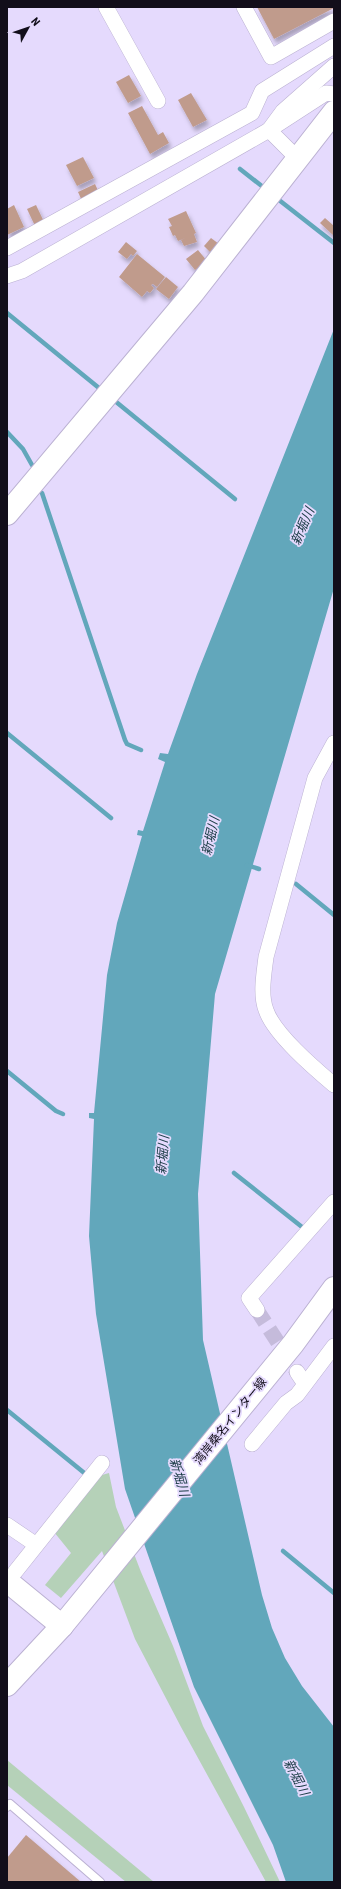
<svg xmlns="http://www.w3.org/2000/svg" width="341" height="1889" font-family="'Roboto Condensed','Noto Sans JP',sans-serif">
<defs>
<filter id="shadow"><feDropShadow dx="2.5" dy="4.5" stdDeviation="2" flood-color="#0004"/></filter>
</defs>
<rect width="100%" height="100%" fill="#e5dafd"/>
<g fill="#b5d1b8">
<path d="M109,1473l7,34 25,65 32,74 30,80 41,81 36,75h-14l-85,-155 -46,-88 -33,-88 -41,47 -16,-13 26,-32 -17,-21 48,-57z"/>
<path d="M7,1760l147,122h-28l-119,-97z"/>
</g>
<path fill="#62a7bb" d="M334,329v259l-119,406 -17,200 5,146 59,255 10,33 13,30 17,28 32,41v155h-48l-13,-37 -79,-158 -69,-198 -29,-175 -7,-78 5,-117 -5,-1v-5h5l13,-138 10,-52 25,-87 -5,-1 1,-5 5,1 22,-69 -7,-3 2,-6 8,1 29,-80z"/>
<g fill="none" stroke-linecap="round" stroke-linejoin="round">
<g stroke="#62a7bb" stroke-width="4.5">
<path d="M240,169l23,18"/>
<path d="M279,200l55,43"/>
<path d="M7,313l92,75"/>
<path d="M115,401l120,98"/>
<path d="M7,432l16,17 9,16"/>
<path d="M42,493l83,247 2,4 14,6"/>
<path d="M7,733l104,85"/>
<path d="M247,865l12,4"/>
<path d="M296,884l38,31"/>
<path d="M7,1071l49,40 7,3"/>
<path d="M234,1173l68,54"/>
<path d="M7,1410l81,66"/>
<path d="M283,1551l51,42"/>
</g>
</g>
<g fill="#c09b8c" filter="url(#shadow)">
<path d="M257,7h77v1l-60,31z"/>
<path d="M129,75l12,21 -13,7 -12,-21z"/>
<path d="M191,93l16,27 -14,7 -15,-27z"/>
<path d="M142,106l16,29 5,-3 6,11 -19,11 -22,-41z"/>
<path d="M83,157l11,21 -17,8 -11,-21z"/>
<path d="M95,184l5,11 -17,8 -5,-11z"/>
<path d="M14,205l10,22 -17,8v-26z"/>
<path d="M36,205l9,19 -9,4 -9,-19z"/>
<path d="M186,211l10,22 -2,1 3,8 -13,4 -3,-6 4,-2 2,4 -2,-4 -7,3 -3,-6 -2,1 -4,-9 3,-1 -4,-7z"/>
<path d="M325,218l9,8v10l-14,-13z"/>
<path d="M211,238l8,6 -7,10 -8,-8z"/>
<path d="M126,242l11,9 -4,5 -2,-2 -4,5 -9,-7z"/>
<path d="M198,250l9,11 -12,9 -9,-11z"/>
<path d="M137,254l28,23 -8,10 -4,-3 -2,1 3,3 -4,5 -3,-2 -5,6 -23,-20z"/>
<path d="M166,277l12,10 -9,12 -13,-10z"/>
<path d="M26,1835l55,47h-74v-24z"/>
</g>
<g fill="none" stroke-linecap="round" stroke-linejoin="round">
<path stroke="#c5bbdb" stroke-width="15" stroke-dasharray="15 8" stroke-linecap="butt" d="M257,1310l40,62"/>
<defs>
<path id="lane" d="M7,1807l3,-3 90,78"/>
<g id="street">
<path d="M106,7l52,94"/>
<path d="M244,7l27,50 63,-36"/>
<path d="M298,159l-29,-29 14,-19 51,-45"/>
<path d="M7,248l245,-135 10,-22 72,-45"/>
<path d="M7,276l15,-5 247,-141 57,-37 8,1"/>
<path d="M334,743l-19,35 -49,179c-2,17 -6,37 0,53 8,24 48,58 68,75"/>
<path d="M257,1310l-8,-12 85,-96"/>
<path d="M297,1372l8,12"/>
<path d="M252,1444l34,-41 11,-8 37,-49"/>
<path d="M7,1525l28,19"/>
<path d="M15,1572l87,-109"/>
</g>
<g id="secondary">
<path d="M7,514l186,-221 141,-181"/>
<path d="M7,1581l55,45"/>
</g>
<path id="primary" d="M62,1626l231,-282 41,-56"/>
<path id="highway" d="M7,1685l55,-59"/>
</defs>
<use href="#lane" stroke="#bbb1d2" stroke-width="10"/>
<use href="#street" stroke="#bbb1d2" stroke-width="16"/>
<use href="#secondary" stroke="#bbb1d2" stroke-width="24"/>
<use href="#primary" stroke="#bbb1d2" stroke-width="24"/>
<use href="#highway" stroke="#bbb1d2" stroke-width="24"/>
<use href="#lane" stroke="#fff" stroke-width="8"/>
<use href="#street" stroke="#fff" stroke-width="15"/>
<use href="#secondary" stroke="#fff" stroke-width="22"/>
<use href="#primary" stroke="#fff" stroke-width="22"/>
<use href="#highway" stroke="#fff" stroke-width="22"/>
</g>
<g text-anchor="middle" stroke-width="3.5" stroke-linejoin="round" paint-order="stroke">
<g font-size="12" fill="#120e1a" stroke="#e5dafd">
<text transform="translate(230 1421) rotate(-51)" y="4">湾岸桑名インター線</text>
</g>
<g font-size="13" font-style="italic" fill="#183a43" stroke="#e5dafd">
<text transform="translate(302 526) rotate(-67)" y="5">新堀川</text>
<text transform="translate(210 836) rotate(-77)" y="5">新堀川</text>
<text transform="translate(162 1155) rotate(-85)" y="5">新堀川</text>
<text transform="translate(180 1477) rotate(74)" y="5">新堀川</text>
<text transform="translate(297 1777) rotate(63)" y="5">新堀川</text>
</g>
</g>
<rect width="341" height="1889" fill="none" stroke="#120e1a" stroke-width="16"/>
<g transform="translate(28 28) rotate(50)" stroke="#e5dafd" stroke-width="3" paint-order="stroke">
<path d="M0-3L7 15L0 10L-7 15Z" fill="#120e1a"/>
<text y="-6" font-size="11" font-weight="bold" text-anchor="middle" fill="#120e1a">N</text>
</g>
</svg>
